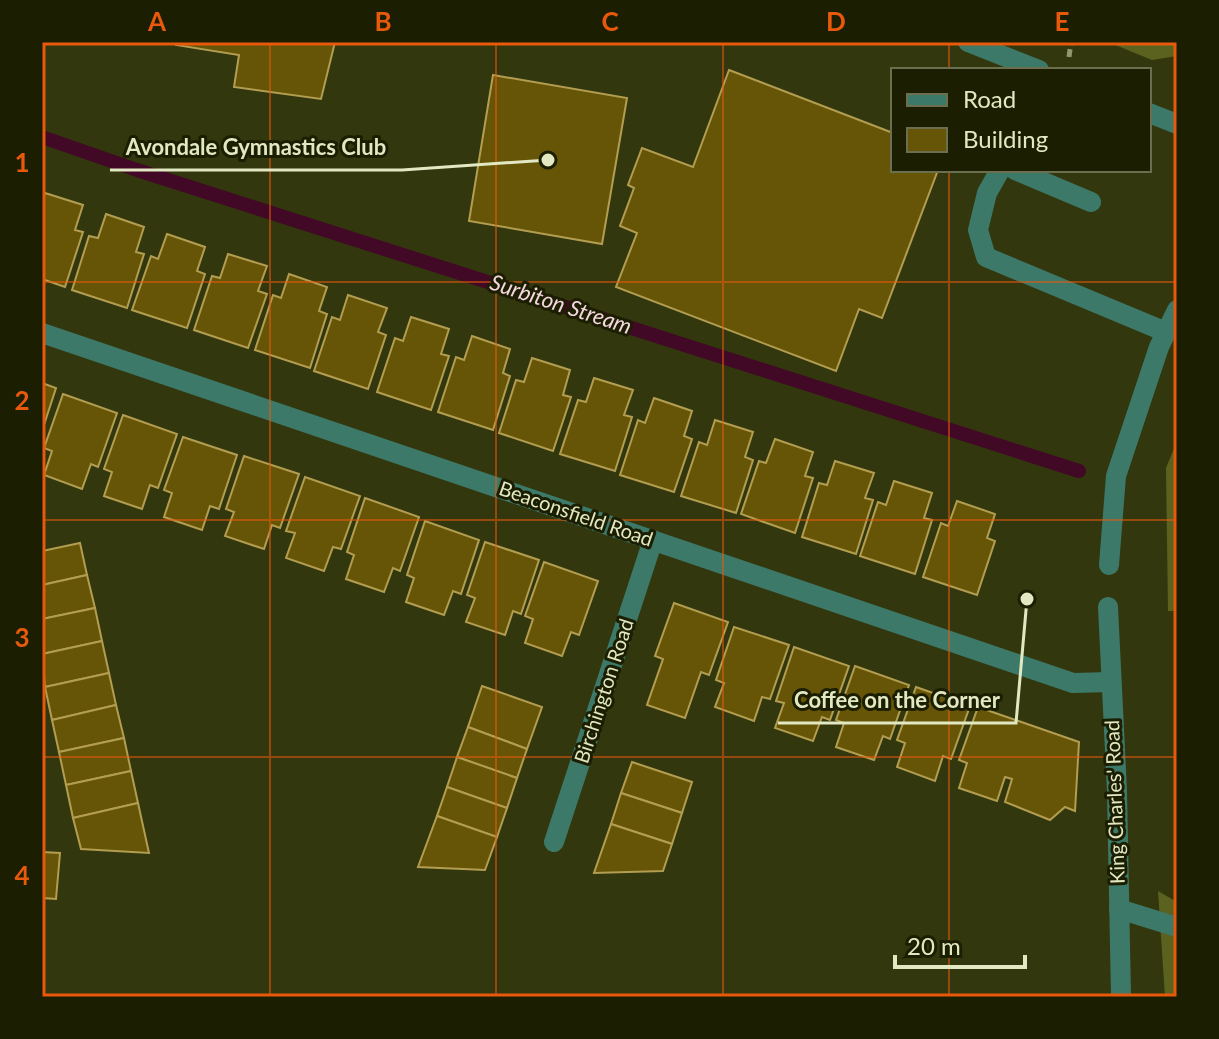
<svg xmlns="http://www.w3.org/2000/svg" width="1219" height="1039" font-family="Lato,sans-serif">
<rect width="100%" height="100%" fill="#33370e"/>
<g fill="#5b611f">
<path d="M1108,42h69v14l-25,4z"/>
<path d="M1177,441v170h-9l-2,-143z"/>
<path d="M1158,891l19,11v95h-12z"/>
</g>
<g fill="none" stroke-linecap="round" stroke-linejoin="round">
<path stroke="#420926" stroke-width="14" d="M42,137l95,33 942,301"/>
</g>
<g fill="#675507" stroke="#b29d50" stroke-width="2">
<path d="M176,42h159l-14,57 -87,-12 5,-32 -63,-10z"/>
<path d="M729,70l164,63v37h45l-56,148 -23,-9 -23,62 -220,-84 21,-54 -17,-7 14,-38 -6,-3 14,-37 51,19z"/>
<path d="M493,75l134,23 -25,146 -133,-23z"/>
<path d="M45,193l38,12 -8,25 8,2 -18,55 -23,-8v-77z"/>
<path d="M106,214l38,13 -8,25 8,2 -17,54 -55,-18 17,-54 9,2z"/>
<path d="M167,234l38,13 -8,24 8,3 -18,54 -55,-18 19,-54 7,3z"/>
<path d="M228,254l39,12 -9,25 9,3 -19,54 -54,-18 18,-54 8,2z"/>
<path d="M289,274l38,13 -8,24 8,3 -17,54 -55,-18 18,-55 8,3z"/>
<path d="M348,295l39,13 -9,24 8,3 -18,54 -54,-18 18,-54 8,3z"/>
<path d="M411,317l38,12 -8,25 8,2 -18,54 -54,-18 18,-54 8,3z"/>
<path d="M472,336l38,13 -7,24 7,3 -17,54 -55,-18 18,-55 8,3z"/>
<path d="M532,358l38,12 -7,25 8,2 -18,54 -54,-18 17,-53 8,2z"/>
<path d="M594,378l39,12 -9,25 8,2 -17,54 -55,-17 18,-54 8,2z"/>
<path d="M42,383l14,5 -14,43z"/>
<path d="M63,394l54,19 -19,54 -7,-3 -9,25 -38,-14 8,-24 -8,-3z"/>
<path d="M654,398l38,13 -8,25 8,3 -18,53 -54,-17 18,-55 7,3z"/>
<path d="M123,415l54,19 -19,54 -8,-3 -8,24 -38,-13 8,-24 -8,-3z"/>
<path d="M715,420l38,12 -8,25 8,3 -17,53 -55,-17 18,-54 8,3z"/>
<path d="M183,437l54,18 -18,54 -9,-3 -8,24 -38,-13 8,-24 -8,-3z"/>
<path d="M775,439l38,13 -8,24 8,2 -18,55 -54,-19 18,-53 7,2z"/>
<path d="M244,456l55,18 -19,54 -8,-3 -8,24 -39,-13 9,-24 -8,-3z"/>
<path d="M835,461l39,12 -9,25 8,2 -17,54 -54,-17 17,-54 8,2z"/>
<path d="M305,477l55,19 -19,53 -8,-2 -9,24 -38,-13 9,-25 -9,-2z"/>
<path d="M894,481l38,12 -8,25 8,2 -17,54 -55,-18 18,-54 8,3z"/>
<path d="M365,498l54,19 -19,54 -7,-3 -9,24 -38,-13 8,-24 -7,-3z"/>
<path d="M957,501l38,13 -8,24 8,3 -18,54 -54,-18 18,-54 7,3z"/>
<path d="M425,521l54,19 -18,54 -8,-3 -9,24 -38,-13 8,-24 -7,-3z"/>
<path d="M485,542l54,18 -18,54 -8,-3 -8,24 -39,-13 9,-24 -8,-3z"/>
<path d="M80,543l7,32 -45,10v-34z"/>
<path d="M544,562l54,19 -19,54 -8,-3 -9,24 -37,-13 8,-24 -8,-3z"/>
<path d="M87,575l8,33 -53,11v-34z"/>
<path d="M674,603l54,19 -19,53 -8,-3 -16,46 -38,-13 16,-46 -8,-3z"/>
<path d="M95,608l7,33 -60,13v-35z"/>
<path d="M734,627l55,18 -19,54 -8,-2 -8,24 -39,-14 9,-24 -8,-3z"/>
<path d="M102,641l7,32 -64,14 -3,-33z"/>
<path d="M794,647l55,19 -19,54 -8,-3 -9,24 -38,-13 9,-25 -8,-2z"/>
<path d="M855,666l54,19 -19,54 -7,-3 -9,24 -38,-13 8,-24 -8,-3z"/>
<path d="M109,673l7,32 -64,15 -7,-33z"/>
<path d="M482,686l60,21 -15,42 -59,-22z"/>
<path d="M916,687l54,19 -19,53 -8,-3 -8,25 -38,-14 8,-24 -8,-3z"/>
<path d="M116,705l8,33 -65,14 -7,-32z"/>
<path d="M978,707l101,35 -4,69 -10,-4 -15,13 -45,-18 7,-23 -7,-2 -8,24 -38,-13 8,-25 -8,-3z"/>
<path d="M468,727l59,22 -10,29 -60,-21z"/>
<path d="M124,738l7,33 -65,14 -7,-33z"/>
<path d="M457,757l60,21 -10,30 -60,-21z"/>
<path d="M632,762l60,20 -10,31 -61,-20z"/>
<path d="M131,771l7,32 -65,15 -7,-33z"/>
<path d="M447,787l60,21 -10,29 -60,-21z"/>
<path d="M621,793l61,20 -10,31 -61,-20z"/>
<path d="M138,803l11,50 -68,-4 -8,-31z"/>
<path d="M437,816l60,21 -12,33 -67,-3z"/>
<path d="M611,824l61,20 -9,27 -69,2z"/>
<path d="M42,852l18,1 -4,46 -14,-1z"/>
</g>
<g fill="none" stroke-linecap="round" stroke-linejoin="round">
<path stroke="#90966e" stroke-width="5" stroke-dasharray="8 4" stroke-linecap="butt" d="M1069,57l2,-15"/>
<g stroke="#3d7969" stroke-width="20">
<path d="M1000,170l-13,23 -9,37 8,27 180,75"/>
<path d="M1015,170l76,32"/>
<path d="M1119,909l58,18"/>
</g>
<g stroke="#3d7969" stroke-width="20">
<path d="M42,333l1031,350 38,-1"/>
<path d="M1109,565l7,-89 43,-129 18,-37"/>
<path d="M1108,607l9,184 4,206"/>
<path d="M554,842l99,-302"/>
</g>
<g stroke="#3d7969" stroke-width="20">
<path d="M968,42l71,28"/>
<path d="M1149,113l28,11"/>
</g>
</g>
<path fill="none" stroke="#e8590c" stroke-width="2" stroke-opacity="0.55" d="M270,42v955M496,42v955M723,42v955M949,42v28M949,170v827M42,282h1135M42,520h1135M42,757h1135"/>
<g text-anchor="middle" stroke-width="6" stroke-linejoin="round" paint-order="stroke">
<g font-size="20" fill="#e2e8c2" stroke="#1b1e00">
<text transform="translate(576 514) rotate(19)" y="7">Beaconsfield Road</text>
<text transform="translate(604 691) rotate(-72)" y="7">Birchington Road</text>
<text transform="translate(1115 802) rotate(-92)" y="7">King Charles' Road</text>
</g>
<g font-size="22" font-style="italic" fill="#f5d6e1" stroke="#1b1e00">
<text transform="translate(561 304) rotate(18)" y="8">Surbiton Stream</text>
</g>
</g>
<path fill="none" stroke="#e2e8c2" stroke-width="3" d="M548 160L402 170H110M1027 599L1016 723H778"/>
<g fill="#e2e8c2" stroke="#1b1e00" stroke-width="3">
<circle cx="548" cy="160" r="8"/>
<circle cx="1027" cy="599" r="8"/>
</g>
<g font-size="22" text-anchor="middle" font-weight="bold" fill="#e2e8c2" stroke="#1b1e00" stroke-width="6" stroke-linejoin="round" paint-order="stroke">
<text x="256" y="155">Avondale Gymnastics Club</text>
<text x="897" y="708">Coffee on the Corner</text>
</g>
<rect width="1219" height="1039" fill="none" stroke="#1b1e00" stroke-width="88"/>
<rect x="891" y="68" width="260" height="104" fill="#1b1e00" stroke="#6b6f4e" stroke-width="2"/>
<rect x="907" y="94" width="40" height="12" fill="#3d7969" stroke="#6b6f4e" stroke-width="2"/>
<text x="963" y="108" font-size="24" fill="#e2e8c2">Road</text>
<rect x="907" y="128" width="40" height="24" fill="#675507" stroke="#6b6f4e" stroke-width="2"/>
<text x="963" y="148" font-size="24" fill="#e2e8c2">Building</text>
<path d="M895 955v12h130v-12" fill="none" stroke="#e2e8c2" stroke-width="4"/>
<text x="907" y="955" font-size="24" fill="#e2e8c2" stroke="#1b1e00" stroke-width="6" paint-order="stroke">20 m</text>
<rect x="44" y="44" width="1131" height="951" fill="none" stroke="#e8590c" stroke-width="3"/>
<g font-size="26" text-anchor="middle" font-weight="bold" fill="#e8590c">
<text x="157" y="31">A</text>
<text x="383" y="31">B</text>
<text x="610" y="31">C</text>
<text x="836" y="31">D</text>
<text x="1062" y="31">E</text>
<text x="22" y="172">1</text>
<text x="22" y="410">2</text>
<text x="22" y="647">3</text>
<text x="22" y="885">4</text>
</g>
</svg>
